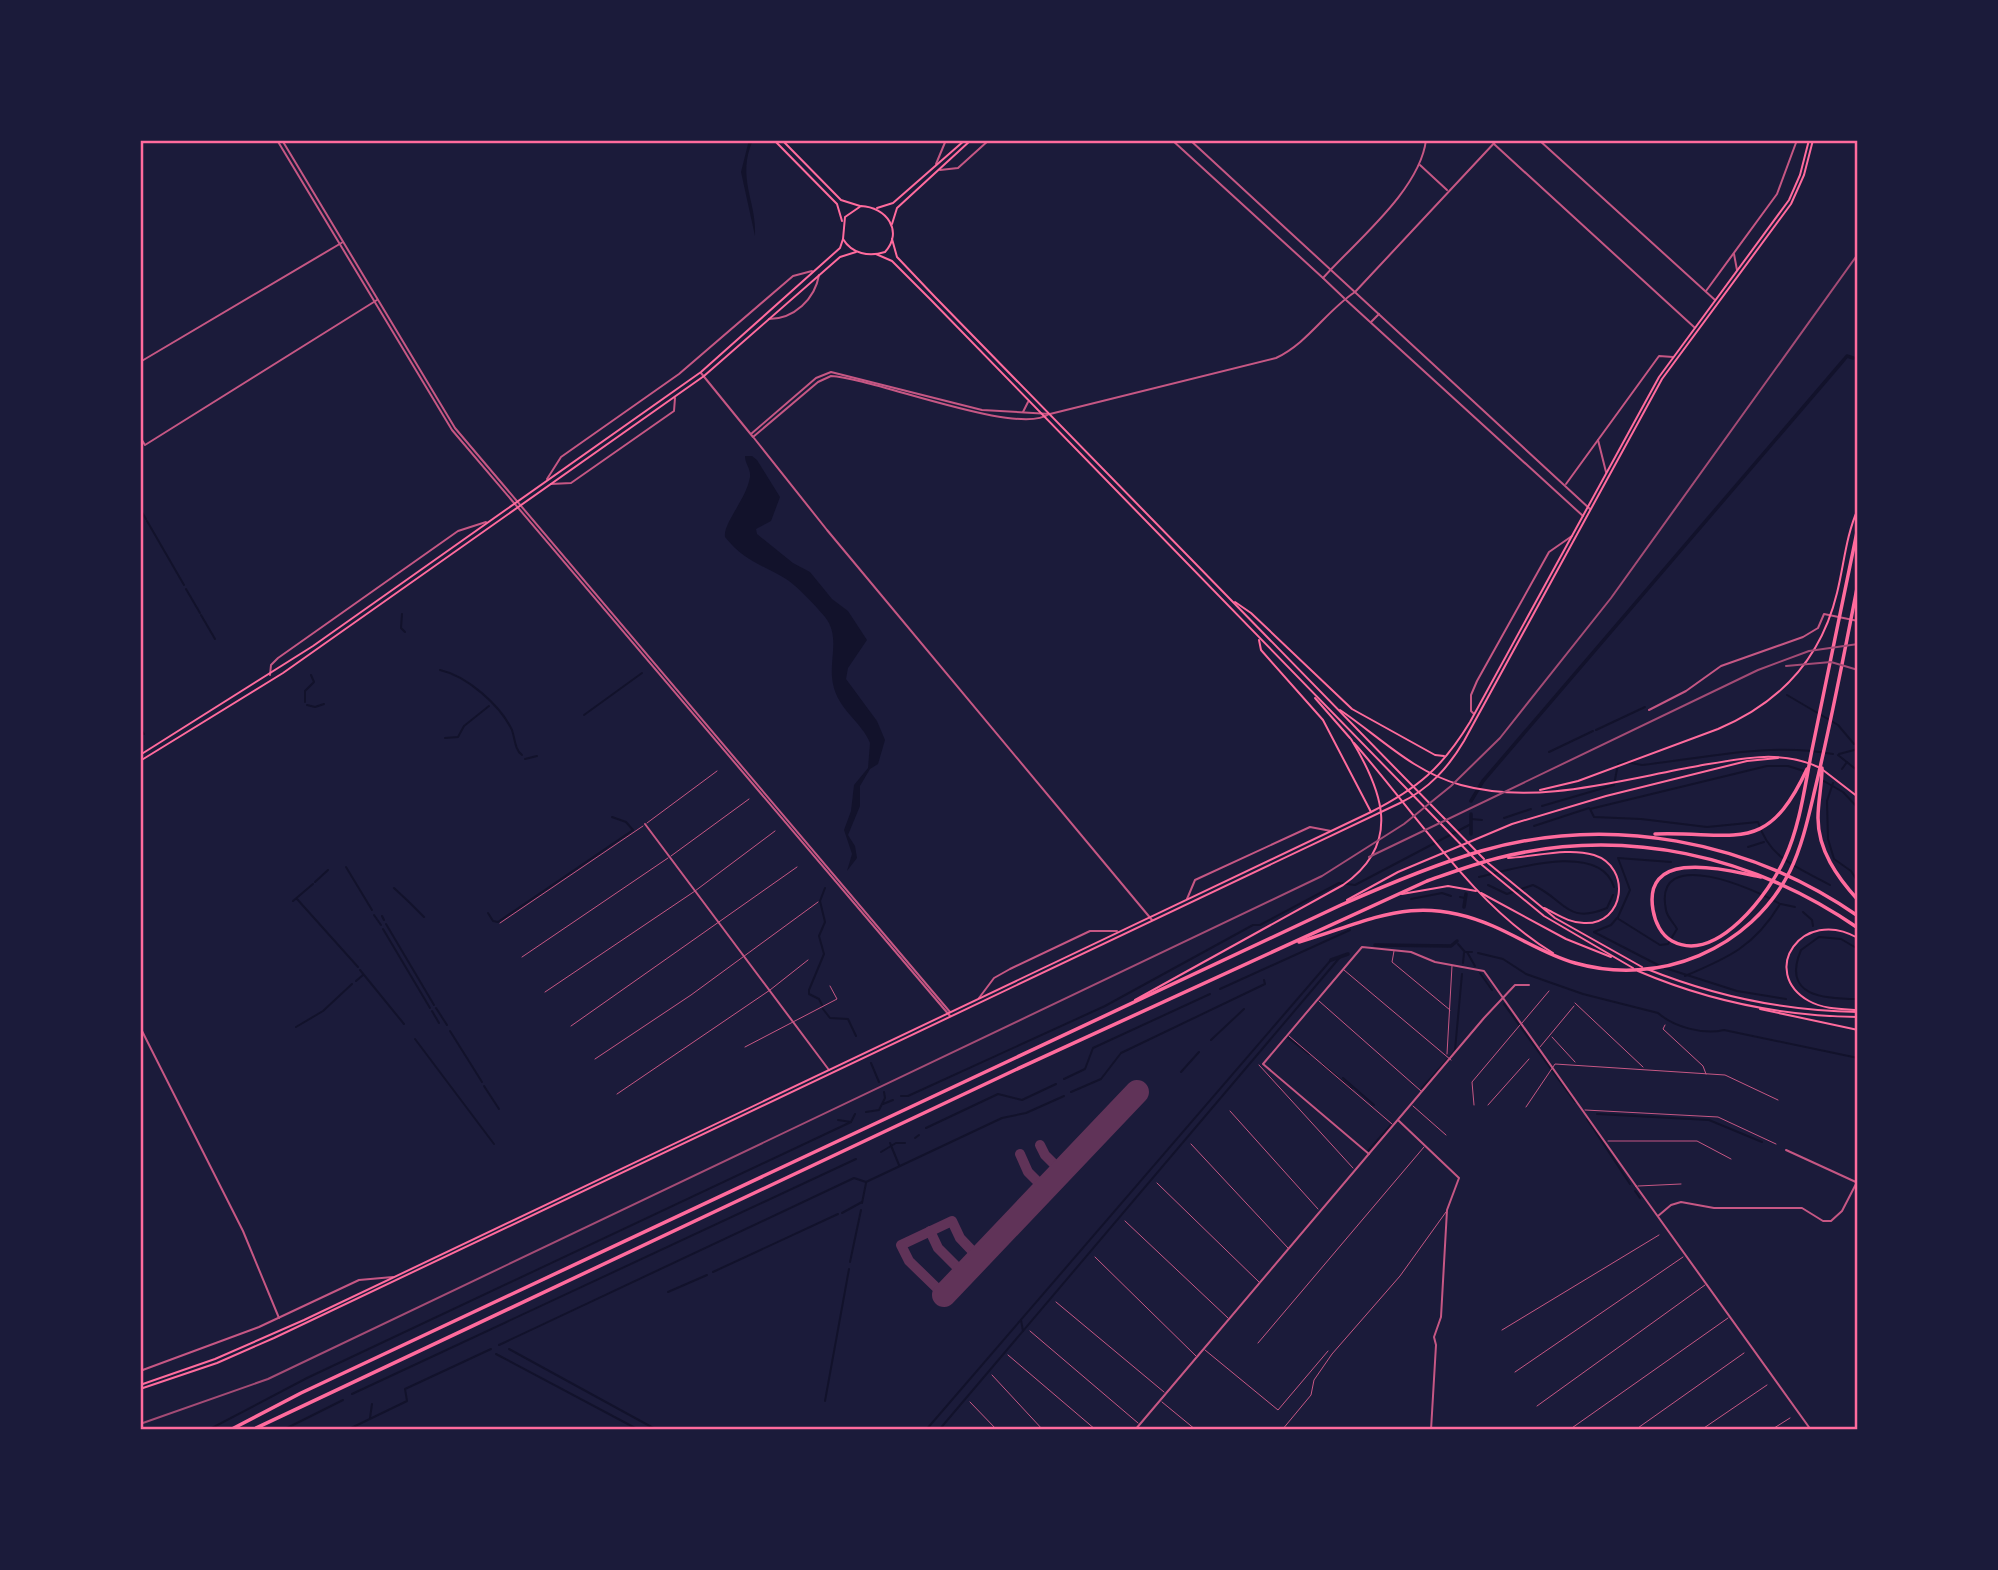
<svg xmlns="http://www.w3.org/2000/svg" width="1998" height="1570" font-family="'Sofia Sans Condensed',sans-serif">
<rect width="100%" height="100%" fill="#1b1b3a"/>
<g fill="#12122b">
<path d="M749,140h4c-17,38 4,61 2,96l-14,-64z"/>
<path d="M745,456h7l5,4 23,37 -9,24 -15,8 1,5 36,29 17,9 22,27 16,12 19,29 -19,28 -2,11 31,42 8,19 -7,24 -8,5 -10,17v20l-12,29 7,11 2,12 -10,13 5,-17 -8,-24 7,-19 3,-26 14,-17 2,-25c-9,-22 -32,-33 -37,-59 -5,-23 8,-47 -8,-67 -9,-11 -29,-32 -39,-38 -23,-14 -42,-18 -61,-42 -2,-14 21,-37 25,-60 1,-8 -5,-13 -5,-21z"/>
</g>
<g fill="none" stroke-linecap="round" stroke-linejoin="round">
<g stroke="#12122b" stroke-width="2">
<path d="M140,509l6,10"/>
<path d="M147,521l37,64"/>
<path d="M186,589l14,24"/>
<path d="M402,614l-1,14 4,4"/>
<path d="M201,615l14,24"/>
<path d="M440,670c27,6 60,35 72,60 3,9 3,20 10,25"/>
<path d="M1787,695l51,30 16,19"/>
<path d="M305,702v-11l9,-9 -3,-7"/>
<path d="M307,705l8,2 9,-3"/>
<path d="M584,715l58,-42"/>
<path d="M140,728l4,6"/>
<path d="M1596,730l49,-23"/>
<path d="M445,738l13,-1 6,-11 25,-20"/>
<path d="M1549,752l44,-21"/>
<path d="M1839,754l19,-5"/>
<path d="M1838,755l20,16"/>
<path d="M525,759l12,-3"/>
<path d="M1842,769l5,-7"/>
<path d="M1804,771l-16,-5h-21l-177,43 4,8 47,2 66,8 51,-5c12,38 40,45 72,63"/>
<path d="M1822,780l21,12 15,16"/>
<path d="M1833,783l-6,18 1,38 6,20 17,12 7,11"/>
<path d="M1542,806l72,-21 4,-21 8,-2 16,3c64,-7 127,-23 191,-11"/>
<path d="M1504,818l27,-9"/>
<path d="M1471,819l11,1"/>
<path d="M1534,826l55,-18"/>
<path d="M1748,847l16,-5"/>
<path d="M346,867l26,43"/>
<path d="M1479,877c34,-8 121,-36 135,10"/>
<path d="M315,882l13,-12"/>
<path d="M1488,885l19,9 26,-9c33,15 33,40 74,23l6,-13"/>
<path d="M394,888l15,14"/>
<path d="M1460,897l5,1"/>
<path d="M297,899l61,68"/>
<path d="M1411,899l31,-6 9,3"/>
<path d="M293,901l20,-17"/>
<path d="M410,903l14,14"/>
<path d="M1781,904l14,3"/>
<path d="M1803,912l9,8 1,6"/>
<path d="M488,913l5,8 5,1 135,-92 -7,-8 -14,-5"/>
<path d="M374,915l7,10"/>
<path d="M382,916l2,4"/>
<path d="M1618,917l12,-27 -12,-32 53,4"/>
<path d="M386,924l48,81"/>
<path d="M383,929l47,79"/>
<path d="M1458,944l7,8h7"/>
<path d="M1858,949l-17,-10 -22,-2 -18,13c-20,47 24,49 57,49"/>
<path d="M1467,952l8,14"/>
<path d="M1478,953l25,6 23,15 57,20 75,19c16,14 45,22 66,17l134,28"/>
<path d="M1463,963l1,-10"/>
<path d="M1660,966l-66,-34 17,-7 6,-7 43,27 8,-1 9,-15c-3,-6 -10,-12 -11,-19 -14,-67 91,-20 114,-6 -25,42 -52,54 -95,72"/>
<path d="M1665,968l72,23 49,8"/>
<path d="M360,970l44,54"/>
<path d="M1480,973l12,17"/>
<path d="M356,981l7,-6"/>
<path d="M1220,989l130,-59"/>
<path d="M1504,1004l71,98"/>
<path d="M822,1005l-3,-6 -10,-5v-4l15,-36 -5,-18 6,-14 -5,-21 5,-13"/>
<path d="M436,1008l11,17"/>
<path d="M823,1009l7,9 18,1 8,17"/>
<path d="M432,1011l7,12"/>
<path d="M296,1027l27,-16 29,-27"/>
<path d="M450,1031l32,51"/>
<path d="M1286,1036l23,18"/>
<path d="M415,1039l79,105"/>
<path d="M1211,1040l33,-31"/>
<path d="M1450,1057l5,-7 7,-76"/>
<path d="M871,1063l8,19"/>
<path d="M1322,1064l30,25"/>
<path d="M1181,1072l18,-20"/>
<path d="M1343,1078l31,27"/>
<path d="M1064,1079l21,-10 8,-21 117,-54"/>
<path d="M484,1086l15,23"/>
<path d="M1422,1088l26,-29"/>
<path d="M1071,1092l30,-13 20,-26 144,-69 -1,-4"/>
<path d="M901,1096h7l197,-90 148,-81h7l79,-42 16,2 116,-61"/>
<path d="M883,1104l10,-4"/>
<path d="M866,1112l13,-2 6,-12 -1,-6"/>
<path d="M1597,1114l112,6 53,22"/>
<path d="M1587,1119l43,65"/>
<path d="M838,1120l13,2"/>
<path d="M926,1128l72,-34 24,6 34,-16"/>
<path d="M915,1138l4,-3"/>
<path d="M890,1143l9,22"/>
<path d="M1368,1151l23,-26"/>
<path d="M881,1152l15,-9h9"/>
<path d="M1635,1191l5,7"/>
<path d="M862,1203l4,-20"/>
<path d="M842,1213l20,-11"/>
<path d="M850,1262l11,-52"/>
<path d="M713,1272l125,-58"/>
<path d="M668,1292l39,-17"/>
<path d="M1021,1320l2,11"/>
<path d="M499,1345l355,-167 12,4 136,-64 24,-5 38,-17"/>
<path d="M509,1349l148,81"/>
<path d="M496,1354l143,76"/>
<path d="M352,1394l504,-235"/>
<path d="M825,1401l24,-132"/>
<path d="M370,1418l2,-14"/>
<path d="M208,1430l99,-52 544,-256 4,-8"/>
<path d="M283,1430l60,-30"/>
<path d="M347,1430l60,-29 -2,-12 86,-40"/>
<path d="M926,1430l405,-470"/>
<path d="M939,1430l402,-474"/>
</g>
<g stroke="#12122b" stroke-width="3.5">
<path d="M1471,801l12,-20 359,-419 5,-6 6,2"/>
<path d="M1471,814v20"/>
<path d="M1464,907l2,-13"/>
<path d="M1375,945l76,1 6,-5"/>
<path d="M1331,960l17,-6"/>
</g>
<g stroke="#603358" stroke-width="10">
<path d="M1040,1145l5,10 16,16"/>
<path d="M1020,1154l8,18 17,17"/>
<path d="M930,1231l8,17 26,26"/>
<path d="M944,1295l-35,-34 -8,-16 51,-24 8,17 19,20"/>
</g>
<path stroke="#603358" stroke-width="24" d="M944,1295l193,-203"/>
<g stroke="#c65784" stroke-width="1">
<path d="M647,823l70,-52"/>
<path d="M671,856l78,-57"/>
<path d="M500,923l143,-97"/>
<path d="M1394,951l-2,11 58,48"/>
<path d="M522,957l146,-99"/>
<path d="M1344,970l107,90"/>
<path d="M545,992l150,-101 80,-60"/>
<path d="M1319,1001l102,90"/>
<path d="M1575,1003l68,64"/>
<path d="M1522,1023l27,-32"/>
<path d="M1665,1025l-2,4 40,37 3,8"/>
<path d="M571,1026l226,-159"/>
<path d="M1289,1036l103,88"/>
<path d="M1552,1037l23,25"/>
<path d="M745,1047l92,-48 -7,-13"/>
<path d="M1540,1047l34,-41"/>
<path d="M1447,1054l5,-88"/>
<path d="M595,1059l96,-64 127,-93"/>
<path d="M1259,1065l94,103"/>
<path d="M617,1094l153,-104 38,-30"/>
<path d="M1474,1105l-2,-23 48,-57"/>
<path d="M1488,1105l41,-46"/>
<path d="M1413,1106l33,29"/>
<path d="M1526,1107l29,-43 170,11 53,25"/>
<path d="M1585,1110l133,7 58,27"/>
<path d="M1230,1111l88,98"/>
<path d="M1608,1141h89l34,18"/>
<path d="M1191,1144l97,104"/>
<path d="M1157,1183l102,99"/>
<path d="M1638,1186l43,-2"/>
<path d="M1125,1221l103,97"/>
<path d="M1095,1257l101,99"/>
<path d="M1056,1302l108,90"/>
<path d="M1502,1330l157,-95"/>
<path d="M1030,1331l108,92"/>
<path d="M1258,1343l166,-196"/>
<path d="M1205,1350l73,60 50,-59"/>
<path d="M1008,1355l88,75"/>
<path d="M1515,1372l168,-115"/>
<path d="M992,1375l51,55"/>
<path d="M970,1402l27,28"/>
<path d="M1162,1402l34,28"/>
<path d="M1537,1406l168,-121"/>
<path d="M1282,1430l29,-35 3,-15 18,-26 68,-78 46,-64"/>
<path d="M1569,1430l159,-112"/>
<path d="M1635,1430l109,-77"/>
<path d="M1701,1430l66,-45"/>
<path d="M1771,1430l19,-12"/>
</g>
<g stroke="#c65784" stroke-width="2">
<path d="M1172,140l151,138"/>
<path d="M1190,140l400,369"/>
<path d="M1539,140l176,160"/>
<path d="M1494,144l200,183"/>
<path d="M936,164l10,-24"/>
<path d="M1420,165l27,25"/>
<path d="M940,170l18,-2 31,-28"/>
<path d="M1734,254l3,16"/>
<path d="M1706,291l71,-97 20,-54"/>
<path d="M1346,300l237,216"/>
<path d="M769,319c25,0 46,-20 50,-44"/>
<path d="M1371,322l8,-8"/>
<path d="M140,362l203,-120"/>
<path d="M140,437l5,8 232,-145"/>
<path d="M754,438l73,92 325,390"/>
<path d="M1598,440l8,32"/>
<path d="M547,479l14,-22 118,-83 114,-98 19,-5"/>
<path d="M551,484l20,-1 103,-72 1,-13"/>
<path d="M1566,484l93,-128 14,1"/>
<path d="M270,675l1,-10 7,-7 180,-127 28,-9"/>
<path d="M1649,710l37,-19 35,-25 82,-29 15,-9 6,-14 34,7"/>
<path d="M1474,714l-3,-3v-16l6,-14 72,-129 23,-16"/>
<path d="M645,824l184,246"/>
<path d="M1187,899l8,-19 115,-53 21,4"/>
<path d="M979,998l15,-20 16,-9 80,-38h27"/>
<path d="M140,1027l103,204 36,87"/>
<path d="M1398,1120l61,58 -12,32 -6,107 -7,20 2,8 -5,85"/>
<path d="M1786,1150l72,33"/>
<path d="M1369,1154l-106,-90 99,-117 49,5 24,10 49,9 152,215"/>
<path d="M1658,1216l13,-11 10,-3 33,6h88l21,13h8l11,-10 15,-29"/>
<path d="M140,1371l119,-44 100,-47 34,-3"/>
<path d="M1135,1430l349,-412 31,-33h14"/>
</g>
<g stroke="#c65784" stroke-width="2">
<path d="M277,140l175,290 498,586"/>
<path d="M282,140l173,288 495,584"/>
<path d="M1344,298l-21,-20c33,-37 97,-88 103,-138"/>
<path d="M701,373l52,64 65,-55 13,-6c42,2 188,61 218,38"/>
<path d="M1023,412l5,-10"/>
<path d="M751,434l65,-56 15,-6 151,38 68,4 226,-56c32,-15 50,-47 79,-66l142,-152"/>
<path d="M1636,1186l175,244"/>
</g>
<g stroke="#ff6b9d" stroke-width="2">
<path d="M774,140l63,64 5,17"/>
<path d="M782,140l59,60 19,6"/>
<path d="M861,206c25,1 43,25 24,46 -16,5 -33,2 -42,-13l2,-22z"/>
<path d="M877,208l16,-5 72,-63"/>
<path d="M892,224l5,-16 74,-68"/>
<path d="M892,239l5,18 38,40 549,562"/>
<path d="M876,254l16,7 39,39 545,560 68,56 89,52"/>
<path d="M1235,602l16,11 101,96 83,46 9,1"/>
<path d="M1858,635v59"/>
<path d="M1259,640l2,10 62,70 48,92"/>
<path d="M1315,698l35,40"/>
<path d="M1340,710c40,27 73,62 121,75 76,21 162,-6 237,-19 40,-7 82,-17 120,1"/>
<path d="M1354,743c62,70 119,162 199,210"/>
<path d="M140,755l173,-109 388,-274 139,-124 3,-9"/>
<path d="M140,761l143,-88 421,-297 136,-119 16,-5"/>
<path d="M1823,770l35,27"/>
<path d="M1540,790l38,-9 140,-52c62,-26 103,-70 119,-136 7,-28 9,-58 21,-84"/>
<path d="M1508,858c27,-1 59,-11 86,-3 38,12 31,70 -10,68 -15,0 -27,-9 -40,-15"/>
<path d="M1488,863l67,55 87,49"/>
<path d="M1481,893l85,46 45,18"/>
<path d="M1402,894l46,-8 28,5"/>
<path d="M1347,900l51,-28 114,-48 94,-28 141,-35 31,-3"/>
<path d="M1647,969c67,27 139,42 211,43"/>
<path d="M1638,971c70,30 144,45 220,46"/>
<path d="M1135,1000l208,-115c60,-42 39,-95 8,-146"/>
<path d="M1760,1009l98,21"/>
<path d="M1857,1010c-16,-1 -34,-1 -48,-9 -51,-29 -7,-95 49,-63"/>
<path d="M140,1385l75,-26 89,-39 1067,-508c47,-24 71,-44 99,-90l189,-345 130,-177 11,-25 9,-35"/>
<path d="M140,1389l77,-26 57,-25 1126,-535c29,-14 48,-35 64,-62l198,-362 129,-175 13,-29 9,-35"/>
</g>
<g stroke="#ff6b9d" stroke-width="3.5">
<path d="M1822,768c0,17 -4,33 -4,50 0,32 19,59 40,82"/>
<path d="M1655,834c81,-3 111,23 152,-65"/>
<path d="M1761,877c-32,-6 -119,-31 -108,33 2,12 8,25 19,31 45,24 98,-49 113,-83 16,-35 20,-75 28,-113 15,-73 30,-145 45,-218"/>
<path d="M1299,942c74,-22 116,-50 194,-16 28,12 53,29 82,37 84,24 175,-13 215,-92 13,-27 19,-57 26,-86 16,-67 29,-135 42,-202"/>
<path d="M230,1430l71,-37 1040,-488c45,-20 92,-40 140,-54 128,-37 268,-11 377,65"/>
<path d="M252,1430l763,-360 412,-189c23,-8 47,-17 71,-23 126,-32 254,-3 360,70"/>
</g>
<g stroke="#a44b75" stroke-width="2">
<path d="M1786,666l45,-4 27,8"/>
<path d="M1369,857l389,-187 51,-19 49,-7"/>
<path d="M140,1424l128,-45 1054,-503 82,-52 47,-38 49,-48 111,-140 247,-344"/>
</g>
</g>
<rect width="1998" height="1570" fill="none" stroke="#1b1b3a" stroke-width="284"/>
<rect x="142" y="142" width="1714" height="1286" fill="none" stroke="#ff6b9d" stroke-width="2.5"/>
</svg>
